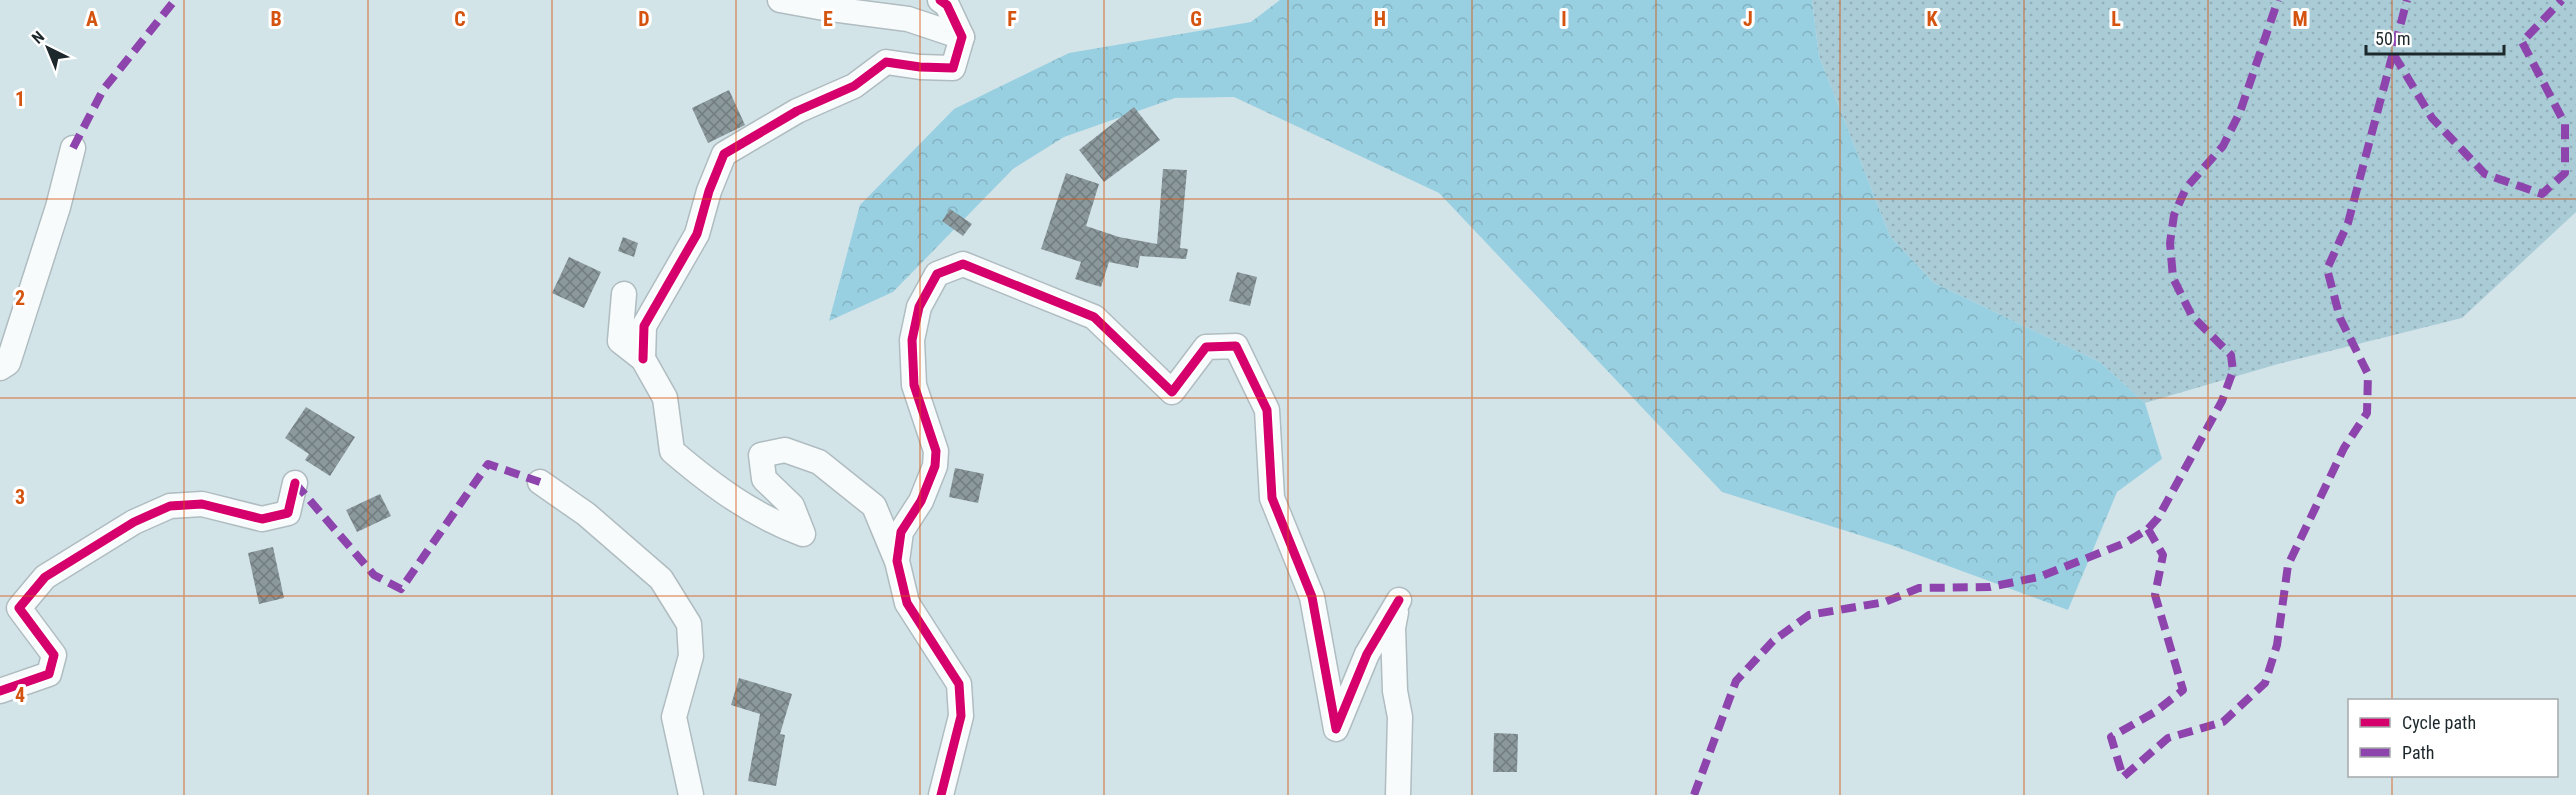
<svg xmlns="http://www.w3.org/2000/svg" width="2576" height="795" font-family="'Roboto Condensed',sans-serif">
<defs>
<pattern id="grass-dots" width="8" height="8" patternUnits="userSpaceOnUse" patternTransform="scale(1.5)"><rect width="8" height="8" fill="#aaccd7"/><path d="M2 2h.1M6 6h.1" fill="none" stroke="#92afb9" stroke-width="1.8" stroke-linecap="round"/></pattern>
<pattern id="forest-crowns" width="20" height="18" patternUnits="userSpaceOnUse" patternTransform="scale(1.5)"><rect width="20" height="18" fill="#99d0e1"/><path d="M2 6a3 3 0 1 1 6 0M12 15a3 3 0 1 1 6 0" fill="none" stroke="#83b3c1"/></pattern>
<pattern id="building-cross-hatch" width="8" height="8" patternUnits="userSpaceOnUse" patternTransform="scale(1.5)"><rect width="8" height="8" fill="#8b989c"/><path d="M0 0l8 8M0 8l8-8" fill="none" stroke="#717c7f"/></pattern>
</defs>
<rect width="100%" height="100%" fill="#d3e4e9"/>
<path fill="url(#grass-dots)" d="M1812,0h764v212l-114,106 -184,46 -133,39 -45,-41 -166,-79 -44,-47 -71,-180z"/>
<path fill="url(#forest-crowns)" d="M1280,0h532l7,56 71,180 44,47 166,79 45,41 17,56 -45,33 -49,118 -177,-65 -169,-53 -283,-299 -205,-96 -59,1 -111,39 -51,32 -120,123 -64,29 31,-116 94,-96 115,-56 182,-31z"/>
<g fill="url(#building-cross-hatch)">
<path d="M729,90l16,35 -37,18 -16,-35z"/>
<path d="M1134,107l26,33 -56,42 -25,-32z"/>
<path d="M1163,169l24,1 -7,78 8,1 -2,10 -46,-3 -2,12 -29,-6 -8,25 -26,-8 6,-17 -40,-13 25,-76 33,11 -13,42 33,11 38,7z"/>
<path d="M950,209l22,15 -9,12 -21,-15z"/>
<path d="M623,237l15,6 -4,14 -16,-6z"/>
<path d="M569,257l32,15 -17,36 -32,-15z"/>
<path d="M1237,272l20,5 -7,29 -21,-5z"/>
<path d="M306,407l49,30 -25,39 -25,-16 4,-6 -24,-16z"/>
<path d="M955,468l29,6 -6,29 -29,-6z"/>
<path d="M380,494l11,22 -34,16 -11,-22z"/>
<path d="M273,547l11,51 -25,6 -11,-51z"/>
<path d="M739,678l53,16 -12,40 5,1 -9,51 -28,-5 12,-67 -29,-9z"/>
<path d="M1494,733l24,1 -1,38h-24z"/>
</g>
<g fill="none" stroke-linecap="round" stroke-linejoin="round">
<defs>
<g id="minor">
<path d="M780,0l44,8 84,11 54,18"/>
<path d="M624,294l-4,47 23,18 22,39 7,53c41,35 80,64 131,83l-11,-28 -28,-27 -3,-24 24,-5 34,12 55,44 22,53"/>
<path d="M643,359l1,-33 53,-92 12,-43 15,-37 73,-43 57,-25 32,-24 34,5 33,1 9,-31 -15,-32 -7,-5"/>
<path d="M0,368l8,-5 50,-156 15,-59"/>
<path d="M540,482l46,32 75,65 28,45 2,32 -17,61 17,78"/>
<path d="M1396,612l-3,16 2,63 5,26 -2,78"/>
<path d="M0,691l49,-17 5,-19 -35,-47 26,-31 89,-55 36,-16 32,-2 60,15 26,-6 7,-30"/>
<path d="M941,795l20,-79 -2,-32 -52,-81 -10,-42 4,-29 20,-31 14,-35 1,-15 -22,-66 -2,-45 7,-33 18,-33 26,-10 131,53 78,75 34,-45 30,-1 31,64 5,88 40,99 24,132 31,-75 32,-54"/>
</g>
</defs>
<use href="#minor" stroke="#afbcc0" stroke-width="27"/>
<use href="#minor" stroke="#f8fbfc" stroke-width="24"/>
<g stroke="#8e44ad" stroke-width="8" stroke-dasharray="15 8" stroke-linecap="butt">
<path d="M2394,55l38,63 53,56 57,20 23,-21v-49l-43,-82 40,-42"/>
<path d="M73,148l30,-58 72,-90"/>
<path d="M295,483l79,92 27,14 87,-125 52,18"/>
<path d="M2148,529l15,26 -8,40 28,95 -28,22 -44,25 12,40 45,-39 55,-16 42,-39 12,-38 11,-80 56,-117 23,-35 1,-39 -28,-56 -13,-49 21,-46 59,-223"/>
<path d="M1694,795l42,-114 37,-40 36,-26 76,-13 34,-14 71,-1 49,-10 86,-34 23,-14 10,-11 64,-117 11,-30 -2,-16 -39,-39 -19,-38 -3,-35 4,-28 12,-27 37,-42 17,-34 38,-112"/>
</g>
<defs>
<g id="cycleway">
<path d="M643,359l1,-33 53,-92 12,-43 15,-37 73,-43 57,-25 32,-24 34,5 33,1 9,-31 -15,-32 -7,-5"/>
<path d="M0,691l49,-17 5,-19 -35,-47 26,-31 89,-55 36,-16 32,-2 60,15 26,-6 7,-30"/>
<path d="M941,795l20,-79 -2,-32 -52,-81 -10,-42 4,-29 20,-31 14,-35 1,-15 -22,-66 -2,-45 7,-33 18,-33 26,-10 131,53 78,75 34,-45 30,-1 31,64 5,88 40,99 24,132 31,-75 32,-54"/>
</g>
</defs>
<use href="#cycleway" stroke="#fff" stroke-width="13"/>
<use href="#cycleway" stroke="#d6006c" stroke-width="9"/>
</g>
<path fill="none" stroke="#d4540f" stroke-width="1.5" stroke-opacity="0.55" d="M184,0v795M368,0v795M552,0v795M736,0v795M920,0v795M1104,0v795M1288,0v795M1472,0v795M1656,0v795M1840,0v795M2024,0v795M2208,0v795M2392,0v700M0,199h2576M0,398h2576M0,596h2576M2392,776v19"/>
<g font-size="20" text-anchor="middle" font-weight="bold" fill="#d4540f" stroke="#fff" stroke-width="6" stroke-linejoin="round" paint-order="stroke">
<text x="92" y="26">A</text>
<text x="276" y="26">B</text>
<text x="460" y="26">C</text>
<text x="644" y="26">D</text>
<text x="828" y="26">E</text>
<text x="1012" y="26">F</text>
<text x="1196" y="26">G</text>
<text x="1380" y="26">H</text>
<text x="1564" y="26">I</text>
<text x="1748" y="26">J</text>
<text x="1932" y="26">K</text>
<text x="2116" y="26">L</text>
<text x="2300" y="26">M</text>
<text x="20" y="106">1</text>
<text x="20" y="305">2</text>
<text x="20" y="504">3</text>
<text x="20" y="702">4</text>
</g>
<rect x="2348" y="699" width="210" height="78" fill="#ffffff" stroke="#a5a9ab" stroke-width="1.5"/>
<rect x="2360" y="718" width="30" height="9" fill="#d6006c" stroke="#a5a9ab" stroke-width="1.5"/>
<text x="2402" y="729" font-size="18" fill="#1d282c">Cycle path</text>
<rect x="2360" y="748" width="30" height="9" fill="#8e44ad" stroke="#a5a9ab" stroke-width="1.5"/>
<text x="2402" y="759" font-size="18" fill="#1d282c">Path</text>
<g transform="translate(48 48) rotate(317)" stroke="#ffffff" stroke-width="4.5" paint-order="stroke">
<path d="M0-4.5L10 22L0 15L-10 22Z" fill="#1d282c"/>
<text y="-9" font-size="16" font-weight="bold" text-anchor="middle" fill="#1d282c">N</text>
</g>
<path d="M2366 45v9h138v-9" fill="none" stroke="#1d282c" stroke-width="3"/>
<text x="2375" y="45" font-size="18" fill="#1d282c" stroke="#ffffff" stroke-width="4.5" paint-order="stroke">50 m</text>
</svg>
